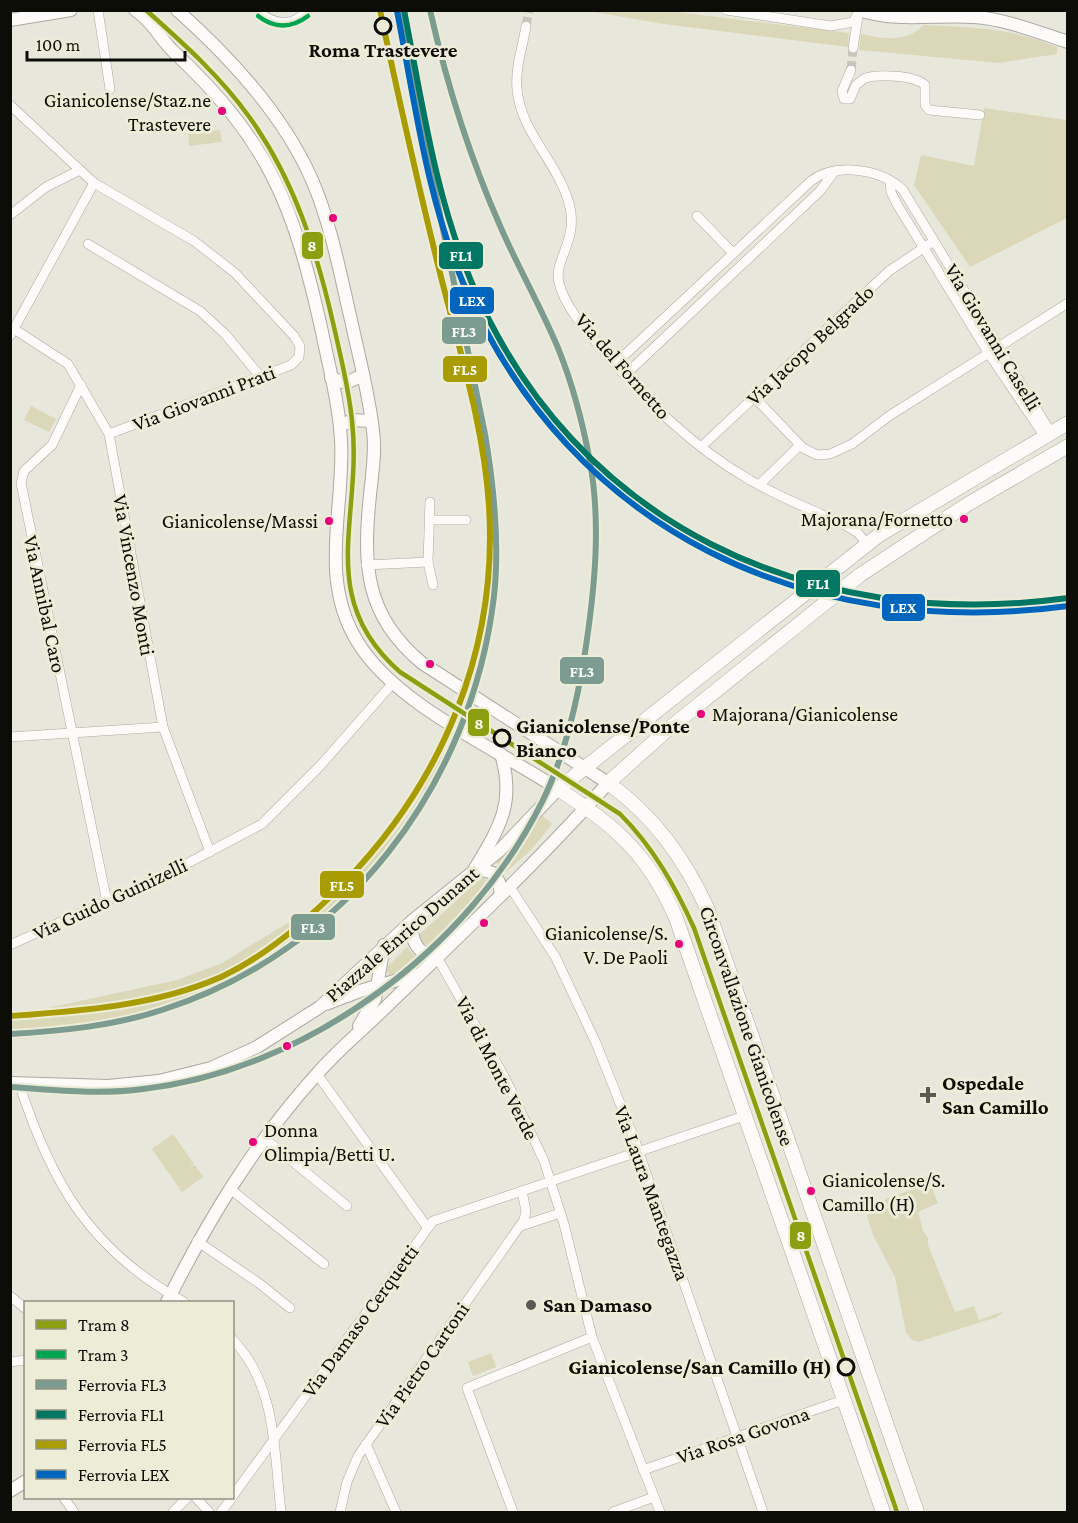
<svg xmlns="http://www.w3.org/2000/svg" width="1078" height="1523" viewBox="0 0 1078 1523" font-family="'Crimson Pro',serif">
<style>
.green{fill:#dad8b9}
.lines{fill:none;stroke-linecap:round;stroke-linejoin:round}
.street-tunnel{stroke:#c7c6bc;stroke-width:9;stroke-dasharray:9 4.5;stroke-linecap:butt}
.street-casing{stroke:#aaa9a1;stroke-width:10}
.secondary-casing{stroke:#aaa9a1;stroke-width:14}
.primary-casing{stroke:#aaa9a1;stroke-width:15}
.street{stroke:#fcfbfa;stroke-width:9}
.secondary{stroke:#fcfbfa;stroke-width:12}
.primary{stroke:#fcfbfa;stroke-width:14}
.rail-1-casing{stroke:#edecd7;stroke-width:10}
.rail-2-casing{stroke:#edecd7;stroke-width:10}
.rail-3-casing{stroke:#edecd7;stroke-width:10}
.rail-4-casing{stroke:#edecd7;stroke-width:10}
.rail-1{stroke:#7c9c91;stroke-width:6}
.rail-2{stroke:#007663;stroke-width:6}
.rail-3{stroke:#a89c02;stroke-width:6}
.rail-4{stroke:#0065bd;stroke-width:6}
.tram-1-casing{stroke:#edecd7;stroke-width:9}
.tram-2-casing{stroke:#edecd7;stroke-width:9}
.tram-1{stroke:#8aa010;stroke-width:4.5}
.tram-2{stroke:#00a651;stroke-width:4.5}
.stop-dot{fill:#edecd7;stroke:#0d0d07;stroke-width:3}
.bus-dot{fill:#e5007d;stroke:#edecd7;stroke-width:2}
.poi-dot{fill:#5a5952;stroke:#edecd7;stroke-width:2}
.labels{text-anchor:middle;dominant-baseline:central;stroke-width:6;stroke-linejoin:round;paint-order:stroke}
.bus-label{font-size:20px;fill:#0d0d07;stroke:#edecd7;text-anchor:end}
.stop-label{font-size:21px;font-weight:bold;fill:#0d0d07;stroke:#edecd7}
.street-label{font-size:21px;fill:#0d0d07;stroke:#edecd7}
.poi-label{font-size:21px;font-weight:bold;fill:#0d0d07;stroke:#edecd7;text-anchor:start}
.line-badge{stroke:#edecd7;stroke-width:2}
.badge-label{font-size:16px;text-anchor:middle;font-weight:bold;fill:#fff}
</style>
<rect width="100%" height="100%" fill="#e8e7dc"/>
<!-- green -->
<g class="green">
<path d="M588,11H668L849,33L848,47L664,24Z"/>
<path d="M924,25C976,28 1008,27 1057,47V54L999,63L859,50L861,34C885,39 905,43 924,25Z"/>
<path d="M984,108L1067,120V218L970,267L914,185L921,155L974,166Z"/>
<path d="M220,130L222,142L189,146L188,133Z"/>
<path d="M31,406L56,419L49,432L24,420Z"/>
<path d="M431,751L451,761C350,943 219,1030 11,1039V1012L43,1009L177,980L222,963L286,924L307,919L317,914C349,883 442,797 431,751Z"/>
<path d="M541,814L552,824L532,849L505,873L496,862Z"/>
<path d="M482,877L490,882L492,886L428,945L421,943L419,935Z"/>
<path d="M407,947L416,958L396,975H389L386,968Z"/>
<path d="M173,1134L194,1164L189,1169L195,1165L203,1177L182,1192L152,1149Z"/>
<path d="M946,1181L948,1185L933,1191L938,1203L918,1212L923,1231L928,1238V1245L955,1312L974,1306L979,1320L1004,1311L997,1317L918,1342L912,1340L906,1333L895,1277L873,1235L867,1216C875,1195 926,1187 946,1181Z"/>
<path d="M491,1353L496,1367L473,1376L468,1362Z"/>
</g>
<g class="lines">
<!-- street-tunnel -->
<g class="street-tunnel">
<path d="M526,26L529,10"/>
<path d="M851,70L853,48"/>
</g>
<!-- street casing -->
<g class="street-casing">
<g id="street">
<path d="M98,10L110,89"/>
<path d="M258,10C272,25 294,28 307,10"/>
<path d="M726,10L831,26L853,22L859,11"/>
<path d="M526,26C523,46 515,68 517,89C520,130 556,161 568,200C581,239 553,259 559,283C565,307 586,330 601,348C644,399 692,447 750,480C780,498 813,510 845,525L858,533L867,544"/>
<path d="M853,48L858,16"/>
<path d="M851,70L842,91L844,99H850L856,85L865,78C879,74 914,75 925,85V105L929,110L980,115"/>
<path d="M10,105L94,183L194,241L235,273L294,336L300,346L299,357L291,365L109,434"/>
<path d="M890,181L891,192L898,206L989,354L1045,437"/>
<path d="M10,215L46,187L80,170"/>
<path d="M697,216L733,253"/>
<path d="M88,244L200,311L225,334L260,376"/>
<path d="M14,329L68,364L109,434L163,727L210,852"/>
<path d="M10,336L94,183"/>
<path d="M615,364L811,181C836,162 881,169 903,190L1051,433"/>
<path d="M625,375L820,191L835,171"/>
<path d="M81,385L52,445L24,471L21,483L107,902"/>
<path d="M755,398L803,448L817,455L830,454L852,444L889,416L1068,303"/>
<path d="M701,447L889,271L934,241"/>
<path d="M759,485L800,445"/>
<path d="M430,502L428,562L433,585"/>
<path d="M430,520H466"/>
<path d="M366,565L428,562"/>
<path d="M10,737L163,727"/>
<path d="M510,887L556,958L596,1043L635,1141L763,1512"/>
<path d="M10,945L171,872L262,824L320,766L393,683"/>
<path d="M437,957L505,1078L544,1161L564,1224L592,1337L660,1512"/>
<path d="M317,1074L427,1227"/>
<path d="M19,1083C51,1183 90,1250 184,1302"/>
<path d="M264,1138L347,1206"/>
<path d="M229,1188L324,1264"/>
<path d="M521,1226L560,1213"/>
<path d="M197,1241L260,1284L290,1308"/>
<path d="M10,1296L26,1309"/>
<path d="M232,1339C277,1384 274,1453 281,1512"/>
<path d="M10,1362L26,1360"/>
<path d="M366,1444L396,1512"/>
<path d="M643,1470L843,1400"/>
<path d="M232,1497L433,1221L744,1116"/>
<path d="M64,1498L74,1512"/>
<path d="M196,1498L209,1512"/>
<path d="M173,1512L187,1498"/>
<path d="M221,1512L232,1498"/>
<path d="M340,1512L347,1482L358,1456L524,1220L526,1211L522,1191"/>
<path d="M513,1512L467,1388L592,1337"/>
<path d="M613,1512L654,1497"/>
</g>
</g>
<!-- secondary casing -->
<g class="secondary-casing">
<g id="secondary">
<path d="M859,10C900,23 933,14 974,17C1006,19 1037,32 1068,42"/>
<path d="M10,20L71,10"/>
<path d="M331,378L346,383L363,375"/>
<path d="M340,426L352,420L371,421"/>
<path d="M477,865C501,825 515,801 501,754"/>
<path d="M475,868L493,873L499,882L501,895"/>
<path d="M412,921C411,941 416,954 437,957"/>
<path d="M326,1004L363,990L415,975"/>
<path d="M359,1026L375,999L384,945"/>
<path d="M10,1083L108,1086L159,1081L211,1068L257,1047L320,1007L412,921L499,851L558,789C496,748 395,705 357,641C318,577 345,508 341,440C339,404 329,367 322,332C294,206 270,142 174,52C160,39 151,19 135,10"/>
<path d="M167,1302C208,1220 254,1144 316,1075C337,1051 361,1031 384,1009C460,935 538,862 608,783L422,663C364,615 363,564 370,495C372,474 376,452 373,431C369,394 359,357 351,320C340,273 331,224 312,180C283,114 230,57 177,10"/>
<path d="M10,1491L26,1481"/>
</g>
</g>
<!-- primary casing -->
<g class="primary-casing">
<g id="primary">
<path d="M883,1512L676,918C648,854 616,826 558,789L879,535L1068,423"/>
<path d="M917,1512L708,910C684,858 654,816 608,783L667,730L860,575L968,504L1068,446"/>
</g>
</g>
<!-- street -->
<use href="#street" class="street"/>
<!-- secondary -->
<use href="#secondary" class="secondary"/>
<!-- primary -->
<use href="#primary" class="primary"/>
<!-- rail-1 casing -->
<g class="rail-1-casing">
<g id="rail-1">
<path d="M10,1034C62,1031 113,1026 162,1010C345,952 472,785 494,596C500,542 494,487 485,434L398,10"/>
<path d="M10,1087C55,1090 99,1095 143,1089C308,1070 469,949 542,802C566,754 578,699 586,646C595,585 601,523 590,462C583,424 573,385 558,348C541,307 519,269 501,228C470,158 447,85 430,10"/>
</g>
</g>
<!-- rail-2 casing -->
<g class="rail-2-casing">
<path id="rail-2" d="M404,10C422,101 435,195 471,281C574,526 811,633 1068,598"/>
</g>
<!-- rail-3 casing -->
<g class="rail-3-casing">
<path id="rail-3" d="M10,1016C81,1011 155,1006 221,977C268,955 308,920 344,883C443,781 498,649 489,506C484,428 460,352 441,277C419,189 399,100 380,10"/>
</g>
<!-- rail-4 casing -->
<g class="rail-4-casing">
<path id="rail-4" d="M397,11C415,103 427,199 464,285C571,532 807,641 1068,606"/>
</g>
<!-- rail-1 -->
<use href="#rail-1" class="rail-1"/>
<!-- rail-2 -->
<use href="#rail-2" class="rail-2"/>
<!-- rail-3 -->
<use href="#rail-3" class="rail-3"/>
<!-- rail-4 -->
<use href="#rail-4" class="rail-4"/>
<!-- tram-1 casing -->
<g class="tram-1-casing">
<path id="tram-1" d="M146,10C183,43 221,77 250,118C295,181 317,252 334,327C341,358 349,389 352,421C363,517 314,597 400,672L620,814C653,847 675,886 694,928L897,1512"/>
</g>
<!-- tram-2 casing -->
<g class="tram-2-casing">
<path id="tram-2" d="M258,16C275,29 292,28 308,16"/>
</g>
<!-- tram-1 -->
<use href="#tram-1" class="tram-1"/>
<!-- tram-2 -->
<use href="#tram-2" class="tram-2"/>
</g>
<!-- markers -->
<g class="stop-dot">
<circle cx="383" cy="26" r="8"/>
<circle cx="502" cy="738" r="8"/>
<circle cx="846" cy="1367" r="8"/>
</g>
<g class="bus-dot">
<circle cx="222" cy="111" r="5"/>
<circle cx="333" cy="218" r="5"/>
<circle cx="964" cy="519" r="5"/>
<circle cx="329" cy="521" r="5"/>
<circle cx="430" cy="664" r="5"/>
<circle cx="701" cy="714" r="5"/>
<circle cx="484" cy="923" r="5"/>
<circle cx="679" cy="944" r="5"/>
<circle cx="287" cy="1046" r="5"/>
<circle cx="253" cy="1142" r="5"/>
<circle cx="811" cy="1191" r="5"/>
</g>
<g class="poi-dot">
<path d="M925 1086h6v6h6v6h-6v6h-6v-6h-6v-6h6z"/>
<circle cx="531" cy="1305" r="6"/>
</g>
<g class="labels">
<!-- bus labels -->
<g class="bus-label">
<text x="211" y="100">Gianicolense/Staz.ne<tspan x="211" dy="24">Trastevere</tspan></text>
<text x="953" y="519">Majorana/Fornetto</text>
<text x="318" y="521">Gianicolense/Massi</text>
<text x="712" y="714" text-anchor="start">Majorana/Gianicolense</text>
<text x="668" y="933">Gianicolense/S.<tspan x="668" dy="24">V. De Paoli</tspan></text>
<text x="264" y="1130" text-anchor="start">Donna<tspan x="264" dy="24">Olimpia/Betti U.</tspan></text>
<text x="822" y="1180" text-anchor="start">Gianicolense/S.<tspan x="822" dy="24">Camillo (H)</tspan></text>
</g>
<!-- stop labels -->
<g class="stop-label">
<text x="383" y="50">Roma Trastevere</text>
<text x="516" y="726" text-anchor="start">Gianicolense/Ponte<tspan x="516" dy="24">Bianco</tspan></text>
<text x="832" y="1367" text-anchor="end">Gianicolense/San Camillo (H)</text>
</g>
<!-- street labels -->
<g class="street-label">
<text transform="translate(993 337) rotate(59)">Via Giovanni Caselli</text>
<text transform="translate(810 345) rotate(-43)">Via Jacopo Belgrado</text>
<text transform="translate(623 366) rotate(49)">Via del Fornetto</text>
<text transform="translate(204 398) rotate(-21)">Via Giovanni Prati</text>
<text transform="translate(134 575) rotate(80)">Via Vincenzo Monti</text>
<text transform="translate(45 604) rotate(78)">Via Annibal Caro</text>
<text transform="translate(110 899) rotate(-25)">Via Guido Guinizelli</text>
<text transform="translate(402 934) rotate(-41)">Piazzale Enrico Dunant</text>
<text transform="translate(747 1026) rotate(71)">Circonvallazione Gianicolense</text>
<text transform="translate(497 1068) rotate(63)">Via di Monte Verde</text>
<text transform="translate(652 1193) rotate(70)">Via Laura Mantegazza</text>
<text transform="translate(360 1321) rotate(-54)">Via Damaso Cerquetti</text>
<text transform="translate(422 1365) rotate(-55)">Via Pietro Cartoni</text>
<text transform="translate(743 1435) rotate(-19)">Via Rosa Govona</text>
</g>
<!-- poi labels -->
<g class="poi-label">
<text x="942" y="1083">Ospedale<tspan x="942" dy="24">San Camillo</tspan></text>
<text x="543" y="1305">San Damaso</text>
</g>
</g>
<g class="line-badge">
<rect x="301" y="231" width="23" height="29" rx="6" fill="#8aa010"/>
<rect x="438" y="241" width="46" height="29" rx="6" fill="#007663"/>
<rect x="449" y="286" width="46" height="29" rx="6" fill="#0065bd"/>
<rect x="441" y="316" width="46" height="29" rx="6" fill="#7c9c91"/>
<rect x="442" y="355" width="46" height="28" rx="6" fill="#a89c02"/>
<rect x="795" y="569" width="46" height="29" rx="6" fill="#007663"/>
<rect x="881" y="593" width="45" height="29" rx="6" fill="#0065bd"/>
<rect x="559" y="656" width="46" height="29" rx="6" fill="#7c9c91"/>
<rect x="467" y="708" width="23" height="29" rx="6" fill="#8aa010"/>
<rect x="319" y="870" width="46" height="29" rx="6" fill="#a89c02"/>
<rect x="290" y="913" width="46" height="28" rx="6" fill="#7c9c91"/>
<rect x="789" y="1221" width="23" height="29" rx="6" fill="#8aa010"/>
</g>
<g class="badge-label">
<text x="312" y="251">8</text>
<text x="461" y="261">FL1</text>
<text x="472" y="306">LEX</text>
<text x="464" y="337">FL3</text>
<text x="465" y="375">FL5</text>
<text x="818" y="589">FL1</text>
<text x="903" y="613">LEX</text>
<text x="582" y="677">FL3</text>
<text x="479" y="729">8</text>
<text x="342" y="891">FL5</text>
<text x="313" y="933">FL3</text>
<text x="801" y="1241">8</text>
</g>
<!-- border -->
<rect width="1078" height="1523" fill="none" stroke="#0d0d07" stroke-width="24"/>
<!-- legend -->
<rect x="24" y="1301" width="210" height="198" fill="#edecd7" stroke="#939384" stroke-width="1.5"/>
<rect x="36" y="1320" width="30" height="9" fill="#8aa010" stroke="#939384" stroke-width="1.5"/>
<text x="78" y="1331" font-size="18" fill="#0d0d07">Tram 8</text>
<rect x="36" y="1350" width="30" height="9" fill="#00a651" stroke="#939384" stroke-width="1.5"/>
<text x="78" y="1361" font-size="18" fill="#0d0d07">Tram 3</text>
<rect x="36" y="1380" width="30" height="9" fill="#7c9c91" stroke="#939384" stroke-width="1.5"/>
<text x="78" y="1391" font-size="18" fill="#0d0d07">Ferrovia FL3</text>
<rect x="36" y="1410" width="30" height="9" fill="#007663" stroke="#939384" stroke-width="1.5"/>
<text x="78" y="1421" font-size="18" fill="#0d0d07">Ferrovia FL1</text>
<rect x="36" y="1440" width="30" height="9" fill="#a89c02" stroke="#939384" stroke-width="1.5"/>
<text x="78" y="1451" font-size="18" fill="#0d0d07">Ferrovia FL5</text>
<rect x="36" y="1470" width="30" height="9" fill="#0065bd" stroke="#939384" stroke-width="1.5"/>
<text x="78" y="1481" font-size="18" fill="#0d0d07">Ferrovia LEX</text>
<!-- scale -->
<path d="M27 51v9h158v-9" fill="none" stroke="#0d0d07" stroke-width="3"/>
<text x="36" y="51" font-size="18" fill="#0d0d07" stroke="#edecd7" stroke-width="4.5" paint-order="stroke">100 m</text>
</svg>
